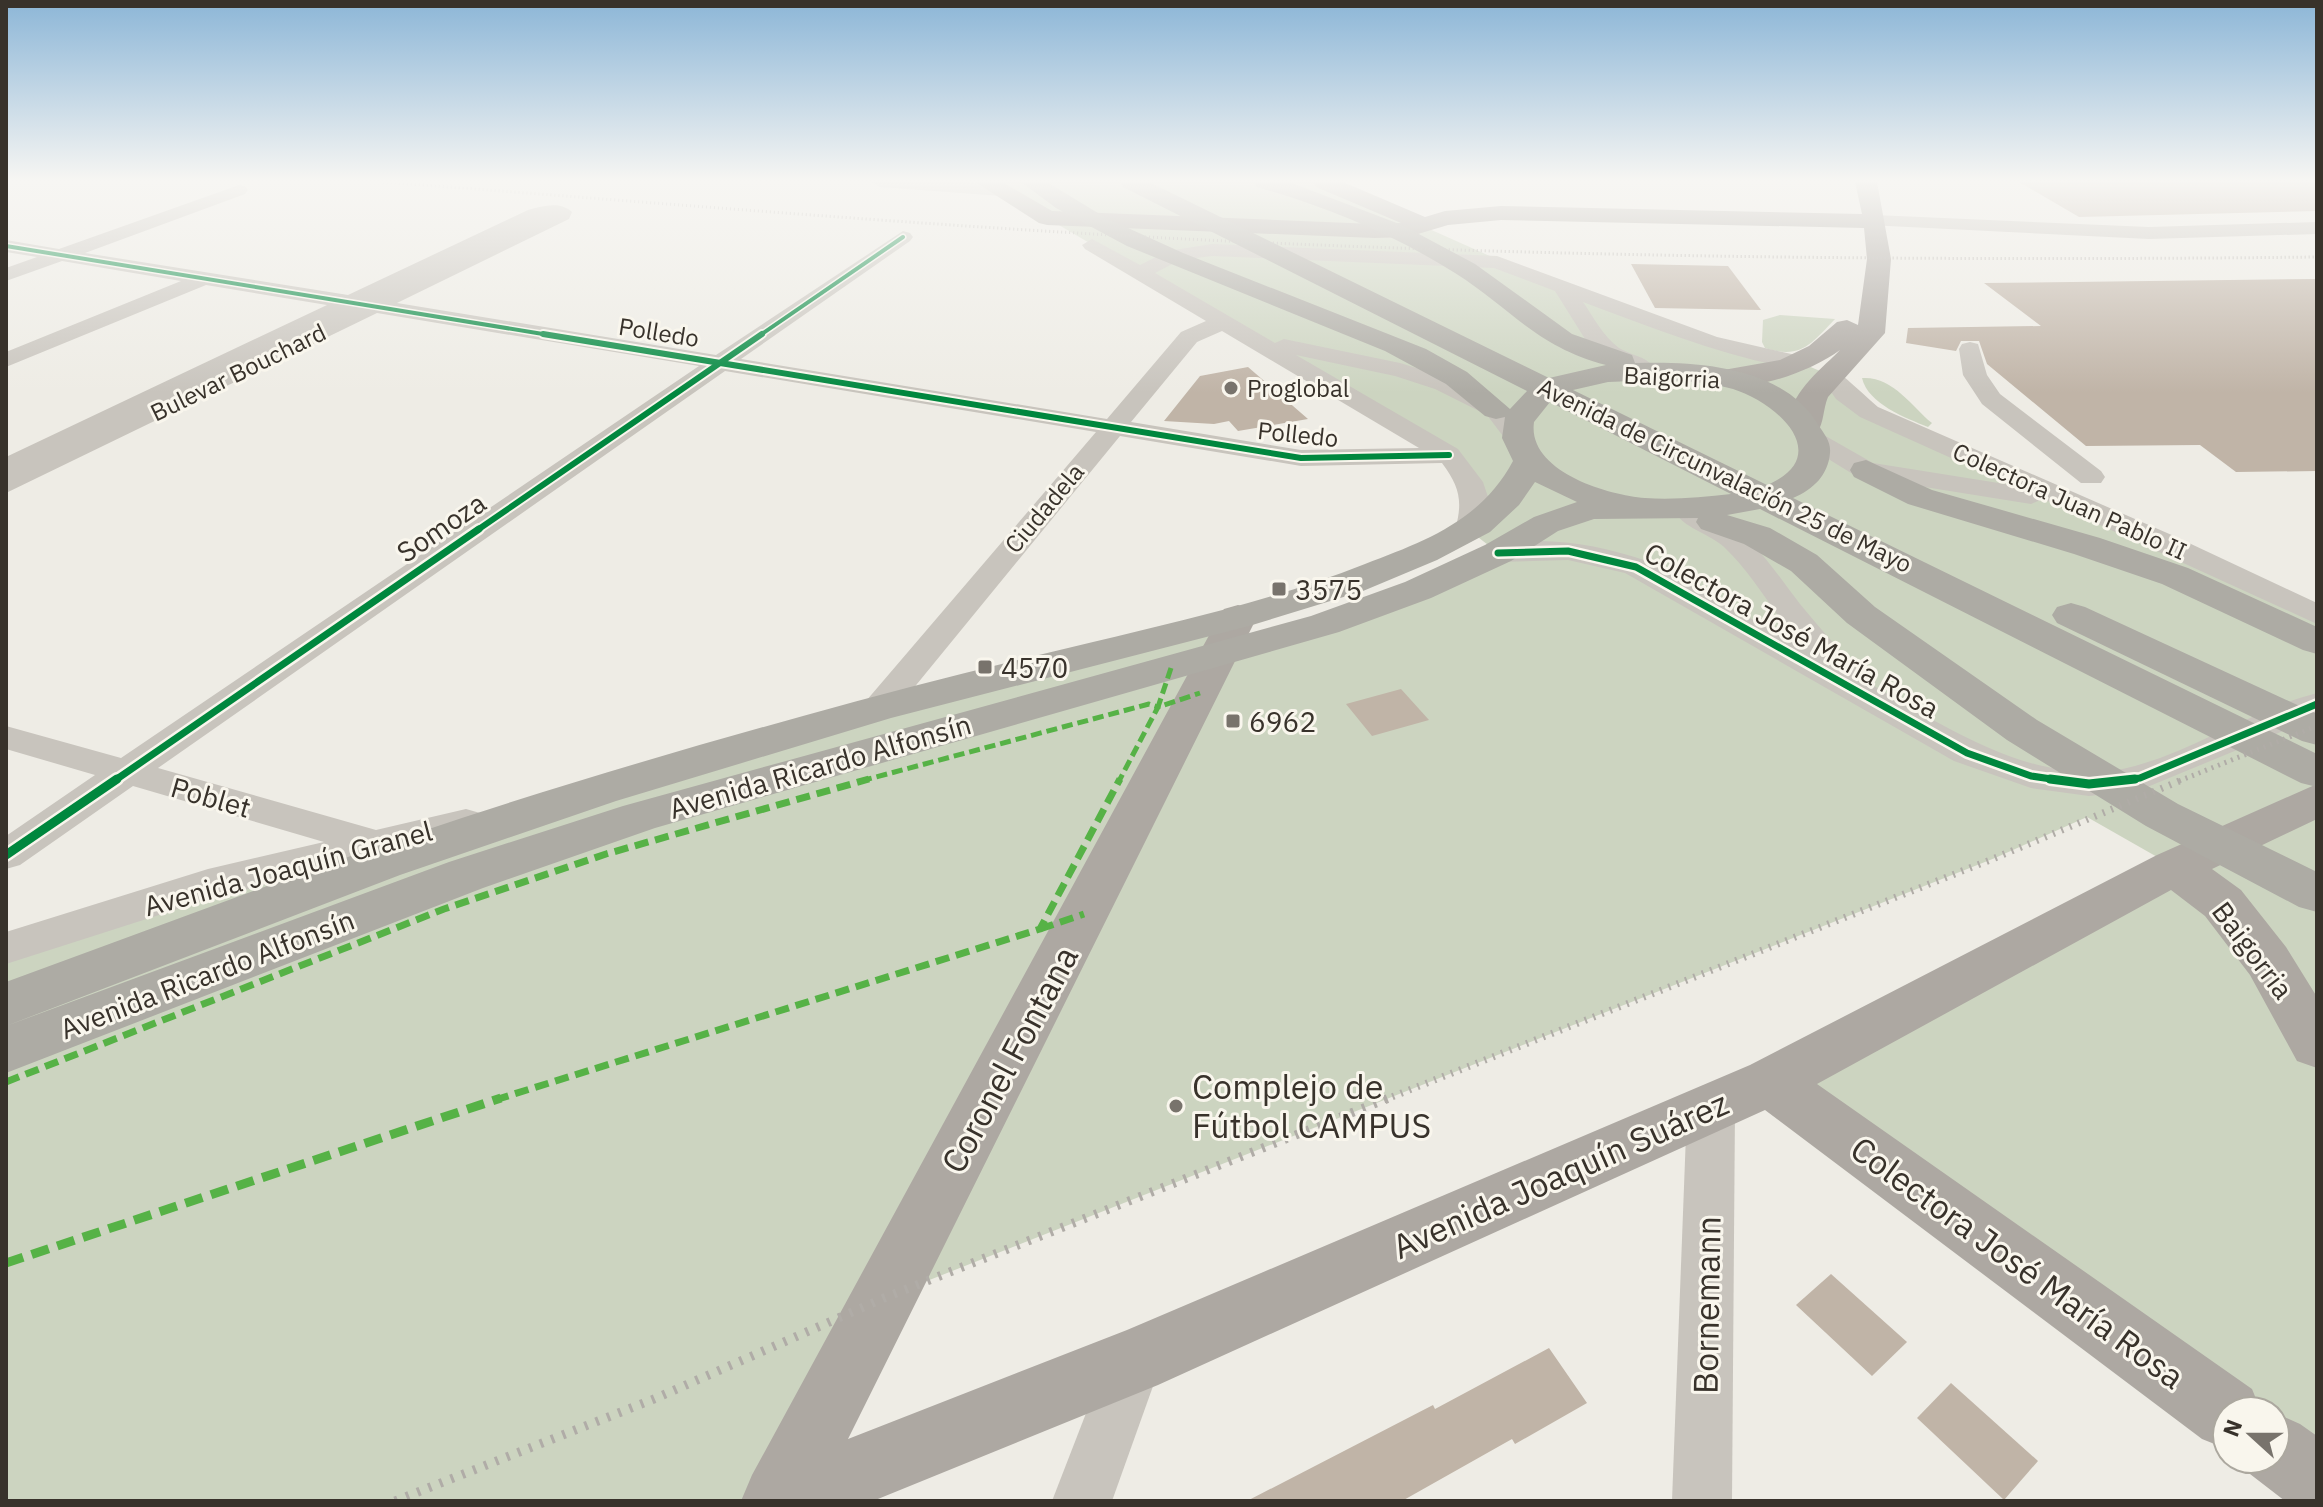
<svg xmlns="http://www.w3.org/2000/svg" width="2323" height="1507" viewBox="0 0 2323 1507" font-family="'IBM Plex Sans',sans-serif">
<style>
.green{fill:#ccd4c0}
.building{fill:#c0b4a7}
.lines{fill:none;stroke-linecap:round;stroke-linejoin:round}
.minor{fill:#c8c4bd;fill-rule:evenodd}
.major{fill:#ada8a2;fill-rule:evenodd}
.highway{fill:#adaba4;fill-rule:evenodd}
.rail-far3{stroke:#b0aca7;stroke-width:3;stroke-dasharray:1 3;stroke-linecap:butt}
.rail-far2{stroke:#b0aca7;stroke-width:5;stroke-dasharray:2 5;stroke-linecap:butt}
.rail-far1{stroke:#b0aca7;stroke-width:7;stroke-dasharray:2 7;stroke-linecap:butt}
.rail{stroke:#b0aca7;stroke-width:9;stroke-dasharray:3 9;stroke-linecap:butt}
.quiet-far2{stroke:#56b246;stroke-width:5;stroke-dasharray:11 5;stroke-linecap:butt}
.quiet-far1{stroke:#56b246;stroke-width:7;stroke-dasharray:14 7;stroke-linecap:butt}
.quiet{stroke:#56b246;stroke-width:9;stroke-dasharray:18 9;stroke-linecap:butt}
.cycleway-far3-casing{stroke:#f9f6ed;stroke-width:7}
.cycleway-far2-casing{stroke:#f9f6ed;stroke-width:10}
.cycleway-far1-casing{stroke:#f9f6ed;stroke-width:12}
.cycleway-casing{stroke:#f9f6ed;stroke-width:14}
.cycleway-far3{stroke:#00873e;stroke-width:4}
.cycleway-far2{stroke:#00873e;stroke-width:6}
.cycleway-far1{stroke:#00873e;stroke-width:7}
.cycleway{stroke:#00873e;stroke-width:9}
.poi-dot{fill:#78736c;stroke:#f9f6ed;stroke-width:3}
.labels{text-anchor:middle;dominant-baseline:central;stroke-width:6;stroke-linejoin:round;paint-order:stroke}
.far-street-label{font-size:24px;fill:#38322b;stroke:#f9f6ed}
.far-poi-label{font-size:24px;fill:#38322b;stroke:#f9f6ed;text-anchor:start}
.street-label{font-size:28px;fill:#38322b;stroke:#f9f6ed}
.poi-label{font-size:28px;fill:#38322b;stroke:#f9f6ed;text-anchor:start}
.near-street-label{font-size:34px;fill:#38322b;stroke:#f9f6ed}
.near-poi-label{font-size:34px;fill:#38322b;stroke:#f9f6ed;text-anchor:start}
</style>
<rect width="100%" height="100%" fill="#eeece5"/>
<!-- green -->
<g class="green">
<path d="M986,182H1324L1510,265L1672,329L1801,363L1832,376L1845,394L2317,615V1480L2275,1449V1411H2227L1770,1082L2173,866L2087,817L1995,858L884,1298L778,1501H6V948L1238,617L1219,653L1497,552L1469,530L1449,455Z"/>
<path d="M1780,315L1835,319C1812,343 1801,360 1765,348L1762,342L1763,320Z"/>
<path d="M1862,378C1893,376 1911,406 1932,423L1928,427C1906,418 1868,404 1862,378Z"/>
</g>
<!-- building -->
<g class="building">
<path d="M2019,182H2317V211L2079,217Z"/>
<path d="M1631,264L1728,266L1761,310L1655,308Z"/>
<path d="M2317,279V471L2236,472L2200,445L2086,446L1987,364L1979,341H1961L1956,351L1906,343L1908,328L2041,326L1984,283Z"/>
<path d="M1248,367L1308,419L1238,431L1229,421L1214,424L1164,421L1200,376Z"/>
<path d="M1401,689L1429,720L1372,736L1346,704Z"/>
<path d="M1831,1274L1907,1342L1872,1376L1796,1305Z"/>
<path d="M1549,1348L1587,1403L1515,1444L1512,1439L1402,1501H1247L1433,1405L1435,1409Z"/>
<path d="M1951,1383L2038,1461L2004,1500L1917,1418Z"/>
</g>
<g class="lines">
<!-- minor -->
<g class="minor">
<path d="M871,182C896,182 996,178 1010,191L1001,196L880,187Z"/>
<path d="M239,185L245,186L248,190L245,194L85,253L348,295L528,210C543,206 560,201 572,212L569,219L397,303L716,355L903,231L910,233L913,237L910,241L741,359L1107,419L1181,332L1206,321L1085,249L1082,245L1092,239L1140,265L1168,251L1212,244L1497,256L1717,337L1809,358L1813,363L1809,368L1801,370C1725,357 1655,329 1583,302C1594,318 1603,336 1619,348C1630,355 1645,356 1653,366L1649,371H1633L1604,359L1585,339L1555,291L1494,268L1212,256L1180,260L1155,273L1275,343L1284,339L1400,363L1453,379L1505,405L1531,439L1527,444H1509L1487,415L1435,389L1395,376L1296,355L1458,449L1483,482L1488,497L1487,517L1479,536L1469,539L1459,536L1455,530C1463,502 1460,487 1442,463L1301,466L1120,436L890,717L878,720L866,717L861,709L866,701L1096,432L725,371L158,768L376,830L466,809L480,813L485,822L480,831L212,898L6,964V932L208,869L324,842L133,786L20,865L6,869V836L95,775L6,749V726L121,758L699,366L377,313L6,493V457L327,305L206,285L6,367V352L181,281L62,261L6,281V268L37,257L6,252V240L59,249ZM1222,331L1419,448L1301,450L1131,422L1197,342Z"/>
<path d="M1875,215L2149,227L2317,222V234L2149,239L1868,225L1866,221L1868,217Z"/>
<path d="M1970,342L1978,344L1987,375L2000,394L2101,471L2105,477L2101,483H2081L1982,404L1963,375L1959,349L1962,344Z"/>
<path d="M1832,369C1840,371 1867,398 1878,407L2174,536L2317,603V624L2043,499L2031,504L1856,476L1804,444L1800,439L1804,434H1822L1873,463L2011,485L1860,417L1836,399L1820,376L1824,371Z"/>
<path d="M1692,507C1745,521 1769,564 1800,604C1817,625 1835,645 1854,665L1859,672L1856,676C1938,721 2036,793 2135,766C2196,749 2255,709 2317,693V717L2140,790L2089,796L2031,788L1954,761L1625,573L1568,560L1498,562L1488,559L1483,553L1488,547C1540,534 1596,544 1647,561L1801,646C1774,614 1754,575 1724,547C1711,535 1686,528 1678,516L1682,510Z"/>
<path d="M1711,1088L1728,1094L1735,1108L1732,1501H1672L1687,1108L1694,1094Z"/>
<path d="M1134,1333L1154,1341L1162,1361L1112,1501H1052L1114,1341Z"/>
</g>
<!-- major -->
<g class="major">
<path d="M975,182H1002L1052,211L1375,224L1401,223L1316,187L1313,182H1343L1425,217L1445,211L1501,206L1862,214L1855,182H1877L1891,259L1885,333L1828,397C1823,409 1824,423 1817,433L1806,435L1795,433C1775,404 1823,368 1840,350C1810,372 1749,394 1712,384L1707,378L1712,372L1780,360L1809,346L1837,322L1847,320L1858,325L1867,259L1864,228L1501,220L1448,225L1408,237L1375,238L1047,225L1039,223Z"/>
<path d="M1238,605L1252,609L1257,617L848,1439L1127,1330L1750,1065L2157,855L2317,784V819L2212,869L2241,890L2286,947L2317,997V1068L2297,1061L2250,975L2205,916L2171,890L1817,1084L2252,1389L2261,1411H2227V1449L2202,1439L1765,1110L1158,1385L873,1501H741L752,1475L1219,617L1224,609Z"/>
<path d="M2275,1413L2300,1424L2317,1436V1501H2285L2250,1474L2243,1459H2275Z"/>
</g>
<!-- highway -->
<g class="highway">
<path d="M1021,182H1047L1106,218L1183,253L1426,349L1467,372L1510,409L1527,391L1123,187L1120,182H1149L1549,378L1606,365C1535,346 1512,309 1455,273C1393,234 1327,207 1257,187L1254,182H1289L1402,225L1475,264L1572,334L1632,355L1635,363C1698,361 1784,366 1819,426C1825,435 1831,442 1830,453C1828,475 1814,489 1793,498L2317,754V787L2301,783L1760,509L1727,515L1770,528L1817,555L1875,607L2037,720L2178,804L2317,872V912L2299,907L2146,826L2007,740L1847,623L1791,571L1744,544L1701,529L1696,522L1698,518L1594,519L1558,531L1511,561L1431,598L1339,632L655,828L483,888L6,1073V1026L449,862L623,806L1311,616L1405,582L1485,545L1534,517L1577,502L1535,482L1519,505L1490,532L1437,560L1363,591L1249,626L891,718L616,801L400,875L6,1026V982C143,932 279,880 417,833C544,790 673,752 803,716C899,689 996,665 1093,642C1184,620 1277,599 1365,564C1425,541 1481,521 1513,461L1502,438L1505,417L1496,419L1485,416L1446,384L1385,351L1127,246L1056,208ZM1658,380C1683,381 1709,382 1733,389C1778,403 1835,456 1767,485L1573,390L1608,382ZM1550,402L1731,494C1703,497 1674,500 1645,498C1607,495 1527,471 1534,422Z"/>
<path d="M1866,460L1932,490L2100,538L2188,568L2317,627V654L2303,650L2162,584L2074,554L1908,504L1854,477L1850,470L1854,463Z"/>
<path d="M2071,603L2085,607L2317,714V745L2302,741L2057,623L2052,615L2057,607Z"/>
</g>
<!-- rail-far3 -->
<path class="rail-far3" d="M383,182C664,203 946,228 1227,241C1590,258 1954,261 2317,257"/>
<!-- rail-far2 -->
<path class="rail-far2" d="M2179,781L2317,726"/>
<!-- rail-far1 -->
<path class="rail-far1" d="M1384,1100L1995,858L2184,779"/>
<!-- rail -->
<path class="rail" d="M395,1501L654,1399L884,1298L1389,1098"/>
<!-- quiet-far2 -->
<g class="quiet-far2">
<path d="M1171,668L1158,707L1200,693"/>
<path d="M861,781L1149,704L1158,707L1119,781"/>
</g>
<!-- quiet-far1 -->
<g class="quiet-far1">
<path d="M1040,929L1084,914"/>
<path d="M6,1082L444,909L606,854L869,779"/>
<path d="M495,1100L1040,929L1120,779"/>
</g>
<!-- quiet -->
<path class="quiet" d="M6,1263L501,1098"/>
<!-- cycleway-far3 casing -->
<g class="cycleway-far3-casing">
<g id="cycleway-far3">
<path d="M6,246L555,336"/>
<path d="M759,336L903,237"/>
</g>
</g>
<!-- cycleway-far2 casing -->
<g class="cycleway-far2-casing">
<g id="cycleway-far2">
<path d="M543,334L1301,458L1449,455"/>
<path d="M476,531L762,334"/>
</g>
</g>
<!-- cycleway-far1 casing -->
<g class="cycleway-far1-casing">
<g id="cycleway-far1">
<path d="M1498,553L1568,551L1636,567L1967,753L2031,776L2065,781"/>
<path d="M114,781L479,529"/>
<path d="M2118,781L2140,778L2317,704"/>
</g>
</g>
<!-- cycleway casing -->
<g class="cycleway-casing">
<g id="cycleway">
<path d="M2050,779L2089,784L2135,779"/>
<path d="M6,855L117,779"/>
</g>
</g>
<!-- cycleway-far3 -->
<use href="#cycleway-far3" class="cycleway-far3"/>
<!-- cycleway-far2 -->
<use href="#cycleway-far2" class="cycleway-far2"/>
<!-- cycleway-far1 -->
<use href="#cycleway-far1" class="cycleway-far1"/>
<!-- cycleway -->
<use href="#cycleway" class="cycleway"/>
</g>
<!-- sky -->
<linearGradient id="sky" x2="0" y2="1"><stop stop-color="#8cb6d7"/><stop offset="0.46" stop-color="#f7f6f3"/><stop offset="1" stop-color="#f7f6f3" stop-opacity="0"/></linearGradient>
<rect width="2323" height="393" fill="url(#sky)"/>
<!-- markers -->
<g class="poi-dot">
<circle cx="1231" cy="388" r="8"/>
<rect x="1271" y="581" width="16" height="16" rx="4"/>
<rect x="977" y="659" width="16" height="16" rx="4"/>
<rect x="1225" y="713" width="16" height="16" rx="4"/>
<circle cx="1176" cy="1106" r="8"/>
</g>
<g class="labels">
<!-- far-street labels -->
<g class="far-street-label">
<text transform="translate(659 332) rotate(9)">Polledo</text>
<text transform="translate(238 372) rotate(-26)">Bulevar Bouchard</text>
<text transform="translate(1672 377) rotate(3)">Baigorria</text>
<text transform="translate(1298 434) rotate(6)">Polledo</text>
<text transform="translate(1725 475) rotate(26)">Avenida de Circunvalación 25 de Mayo</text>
<text transform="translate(2070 501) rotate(24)">Colectora Juan Pablo II</text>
<text transform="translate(1044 508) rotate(-50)">Ciudadela</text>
</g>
<!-- far-poi labels -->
<g class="far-poi-label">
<text x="1247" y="388">Proglobal</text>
</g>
<!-- street labels -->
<g class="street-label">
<text transform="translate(441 527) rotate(-34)">Somoza</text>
<text transform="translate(1792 630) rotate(29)">Colectora José María Rosa</text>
<text transform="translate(820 766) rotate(-16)">Avenida Ricardo Alfonsín</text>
<text transform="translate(211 797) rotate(16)">Poblet</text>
<text transform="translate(288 868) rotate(-15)">Avenida Joaquín Granel</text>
<text transform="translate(2253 950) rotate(53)">Baigorria</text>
<text transform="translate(207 974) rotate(-21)">Avenida Ricardo Alfonsín</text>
</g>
<!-- poi labels -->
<g class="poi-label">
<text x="1295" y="589">3575</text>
<text x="1001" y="667">4570</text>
<text x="1249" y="721">6962</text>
</g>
<!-- near-street labels -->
<g class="near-street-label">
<text transform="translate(1009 1059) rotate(-62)">Coronel Fontana</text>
<text transform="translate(1560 1174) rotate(-24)">Avenida Joaquín Suárez</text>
<text transform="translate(2018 1262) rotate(36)">Colectora José María Rosa</text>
<text transform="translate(1706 1305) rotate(-89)">Bornemann</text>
</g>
<!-- near-poi labels -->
<g class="near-poi-label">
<text x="1192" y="1086">Complejo de<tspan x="1192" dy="39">Fútbol CAMPUS</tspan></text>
</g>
</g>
<!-- border -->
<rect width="2323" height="1507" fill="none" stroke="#38322b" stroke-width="16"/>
<!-- north arrow -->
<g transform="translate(2251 1435) rotate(291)"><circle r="38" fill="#f9f6ed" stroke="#aca89f" stroke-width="2"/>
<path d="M0-6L14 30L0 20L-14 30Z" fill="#78736c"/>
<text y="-12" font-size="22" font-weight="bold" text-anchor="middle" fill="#38322b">N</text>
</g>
</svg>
